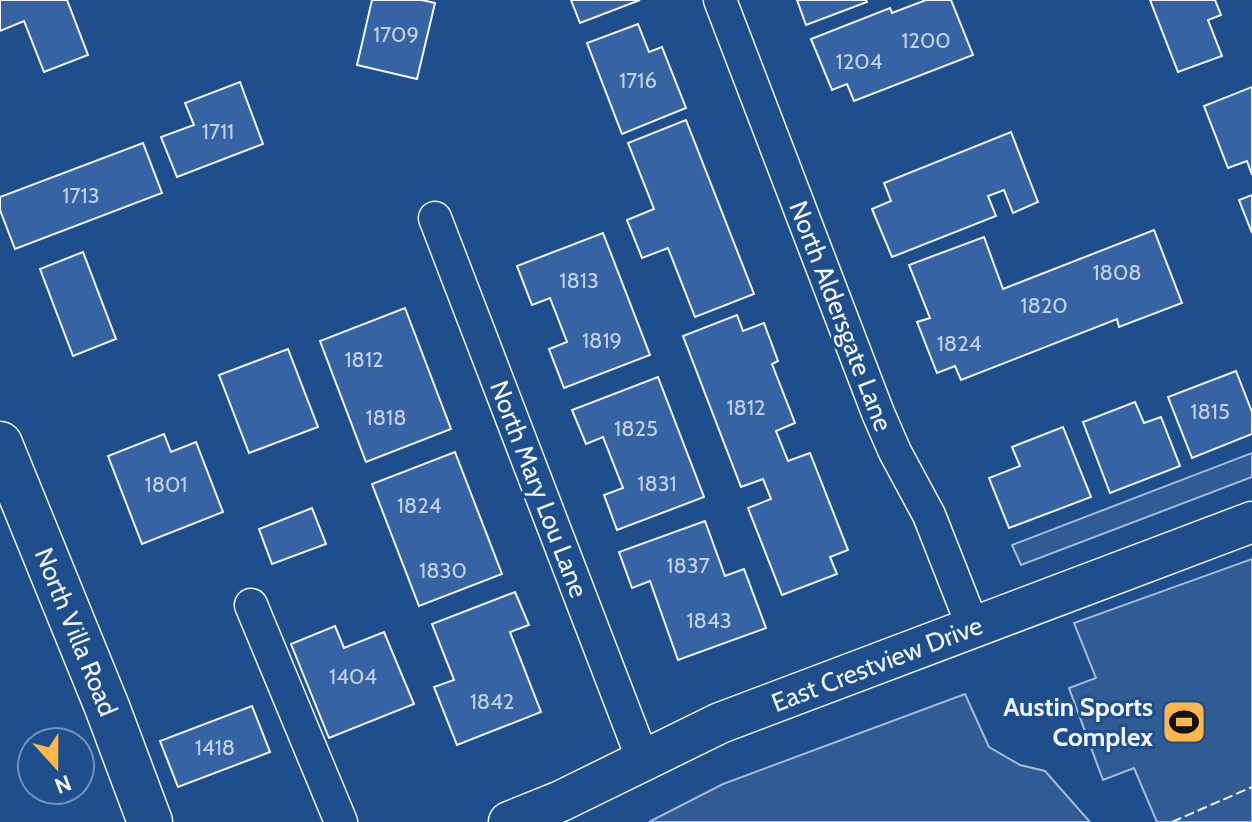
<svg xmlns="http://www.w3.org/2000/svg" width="1252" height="822" viewBox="0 0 1252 822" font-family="Cabin,sans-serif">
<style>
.built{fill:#305b95;stroke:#a8bbd7;stroke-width:2}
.building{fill:#3563a3;stroke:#f2f6ff;stroke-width:2}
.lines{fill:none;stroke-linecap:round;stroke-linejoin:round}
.minor-casing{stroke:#f2f6ff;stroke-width:35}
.tertiary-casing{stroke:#f2f6ff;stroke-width:43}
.secondary-casing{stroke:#f2f6ff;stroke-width:47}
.minor{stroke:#1f4e8c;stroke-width:32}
.tertiary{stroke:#1f4e8c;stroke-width:40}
.secondary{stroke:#1f4e8c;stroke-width:44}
.fence{stroke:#f2f6ff;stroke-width:2;stroke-dasharray:10 4;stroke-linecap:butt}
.labels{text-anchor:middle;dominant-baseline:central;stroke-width:6;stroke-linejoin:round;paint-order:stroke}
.number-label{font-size:22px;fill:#c3d1e8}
.street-label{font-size:26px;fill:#f2f6ff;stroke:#1f4e8c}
.poi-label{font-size:26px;font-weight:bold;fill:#f2f6ff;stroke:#1f4e8c;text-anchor:end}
</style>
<rect width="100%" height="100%" fill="#1f4e8c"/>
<!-- built -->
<g class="built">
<path d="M1252,453V477L1021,565L1012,545Z"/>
<path d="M1252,559V822H1157L1134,768L1103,780L1069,688L1096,678L1074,623Z"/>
<path d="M965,694L989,747L1020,765L1045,771L1090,822H649L723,784Z"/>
</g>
<!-- building -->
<g class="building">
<path d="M0,0H67L88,55L44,72L24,21L0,31Z"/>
<path d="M372,0H422L435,3L417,79L357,65Z"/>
<path d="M571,0H640L580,23Z"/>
<path d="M797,0H866L867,2L806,25Z"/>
<path d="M926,0H951L973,55L854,101L847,84L832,90L811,39L890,8L892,13Z"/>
<path d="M1150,0H1215L1221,15L1208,20L1222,56L1178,72Z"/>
<path d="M638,24L649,52L662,47L686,108L622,134L587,43Z"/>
<path d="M240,82L263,144L177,177L161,137L194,125L185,103Z"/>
<path d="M1252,87V175L1247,161L1228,168L1204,106Z"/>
<path d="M686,120L754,294L695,317L668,248L642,258L627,220L654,209L628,143Z"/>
<path d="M1011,132L1038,202L1013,213L1004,190L988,196L996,216L892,257L872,209L891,201L884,183Z"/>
<path d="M143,143L162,193L15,249L0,210V197Z"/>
<path d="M1252,195V233L1239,200Z"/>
<path d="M1154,230L1182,303L1119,327L1117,319L961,380L955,366L937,373L917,322L930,318L909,265L984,237L1003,289Z"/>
<path d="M603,233L650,355L564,388L549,349L567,342L550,298L532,305L517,266Z"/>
<path d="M83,252L116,339L73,356L40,269Z"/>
<path d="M405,308L451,429L366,462L320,341Z"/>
<path d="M737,315L743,331L764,323L778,361L772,364L795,423L776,431L788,461L810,453L848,550L830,557L837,574L782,595L748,508L771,499L763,479L741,487L683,336Z"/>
<path d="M288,349L318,427L249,453L219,375Z"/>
<path d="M1236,371L1252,412V434L1192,458L1168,397Z"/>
<path d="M658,377L704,497L617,530L604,495L623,488L603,437L586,444L572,410Z"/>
<path d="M1135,402L1144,423L1161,417L1180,466L1110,493L1083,422Z"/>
<path d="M1063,427L1091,497L1009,528L989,478L1020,466L1012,447Z"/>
<path d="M164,434L171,452L196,442L223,512L142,544L108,456Z"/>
<path d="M455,452L502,574L419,606L372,484Z"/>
<path d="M312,508L326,544L272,564L259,529Z"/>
<path d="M705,521L725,576L744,569L766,628L678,660L650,581L632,588L619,552Z"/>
<path d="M515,592L529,625L510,632L541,712L457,745L434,687L454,680L432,624Z"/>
<path d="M335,626L344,648L384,632L414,704L329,738L291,644Z"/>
<path d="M252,706L270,752L178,787L160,741Z"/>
</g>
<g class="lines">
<!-- minor casing -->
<g class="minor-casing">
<g id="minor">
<path d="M720,0L878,413L895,452L929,515L973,627"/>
<path d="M435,218L643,760"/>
<path d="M251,605L341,822"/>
</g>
</g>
<!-- tertiary casing -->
<g class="tertiary-casing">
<path id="tertiary" d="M509,822L561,801L720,723L1252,522"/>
</g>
<!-- secondary casing -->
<g class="secondary-casing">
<path id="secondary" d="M0,444L107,707L150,822"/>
</g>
<!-- minor -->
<use href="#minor" class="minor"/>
<!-- tertiary -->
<use href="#tertiary" class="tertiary"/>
<!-- secondary -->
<use href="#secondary" class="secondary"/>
<!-- fence -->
<path class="fence" d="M1172,822L1252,787"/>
</g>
<!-- icons -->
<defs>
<g id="stadium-square" transform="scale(2.3)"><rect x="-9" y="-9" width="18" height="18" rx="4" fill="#ffb74d" stroke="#1f4e8c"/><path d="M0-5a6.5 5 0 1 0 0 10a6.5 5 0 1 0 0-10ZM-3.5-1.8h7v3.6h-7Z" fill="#111"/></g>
</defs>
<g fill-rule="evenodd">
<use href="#stadium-square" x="1184" y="722"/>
</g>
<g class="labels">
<!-- number labels -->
<g class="number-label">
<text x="396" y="34">1709</text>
<text x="926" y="40">1200</text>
<text x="859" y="61">1204</text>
<text x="638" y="80">1716</text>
<text x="218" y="131">1711</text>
<text x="81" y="195">1713</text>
<text x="1117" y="272">1808</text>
<text x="579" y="280">1813</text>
<text x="1044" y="305">1820</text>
<text x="602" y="340">1819</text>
<text x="959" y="343">1824</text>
<text x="364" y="359">1812</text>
<text x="746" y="407">1812</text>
<text x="1210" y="411">1815</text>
<text x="386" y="417">1818</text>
<text x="636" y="428">1825</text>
<text x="657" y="483">1831</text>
<text x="166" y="484">1801</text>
<text x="419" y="505">1824</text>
<text x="688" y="565">1837</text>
<text x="443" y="570">1830</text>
<text x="709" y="620">1843</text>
<text x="353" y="676">1404</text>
<text x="492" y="701">1842</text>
<text x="215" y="747">1418</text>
</g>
<!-- street labels -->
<g class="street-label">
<text transform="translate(841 316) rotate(69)">North Aldersgate Lane</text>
<text transform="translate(539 489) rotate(69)">North Mary Lou Lane</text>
<text transform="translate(76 632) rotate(68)">North Villa Road</text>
<text transform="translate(877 664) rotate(-21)">East Crestview Drive</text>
</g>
<!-- poi labels -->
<g class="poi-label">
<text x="1153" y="707">Austin Sports<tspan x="1153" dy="30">Complex</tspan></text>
</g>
</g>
<!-- north arrow -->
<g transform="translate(56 766) rotate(159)"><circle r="38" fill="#1f4e8c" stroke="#7391ba" stroke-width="2"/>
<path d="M0-6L14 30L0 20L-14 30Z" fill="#ffb74d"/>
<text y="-12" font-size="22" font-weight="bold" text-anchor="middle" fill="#f2f6ff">N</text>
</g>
</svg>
